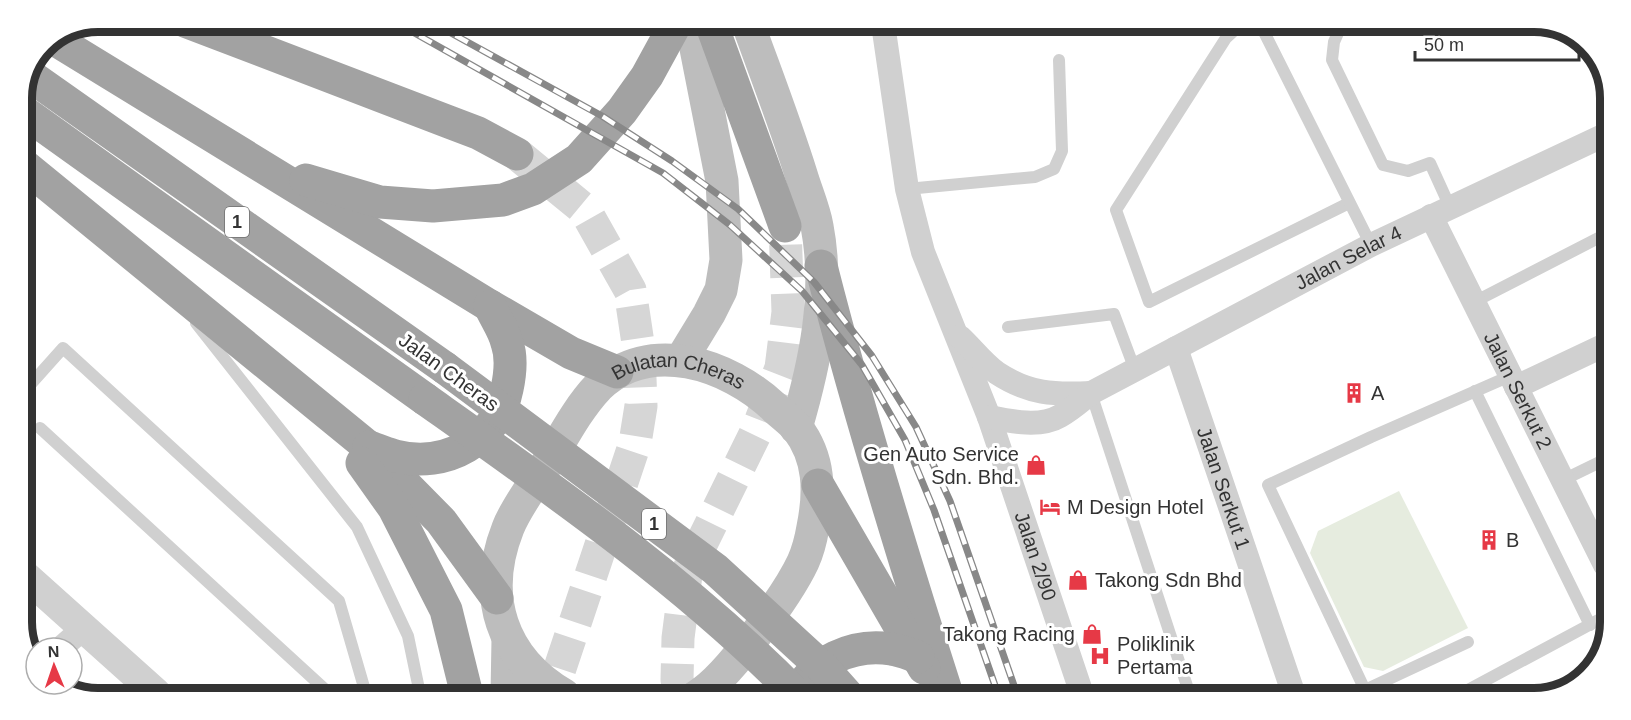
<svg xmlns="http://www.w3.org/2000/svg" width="1631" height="720" viewBox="0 0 1631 720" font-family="Helvetica,sans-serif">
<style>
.green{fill:#e6ecdf}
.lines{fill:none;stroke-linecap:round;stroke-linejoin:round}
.trunk-tunnel{stroke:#d6d6d6;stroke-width:33;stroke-dasharray:33 16;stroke-linecap:butt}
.service{stroke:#d0d0d0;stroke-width:12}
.minor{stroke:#d0d0d0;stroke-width:24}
.tertiary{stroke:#d0d0d0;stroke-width:30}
.secondary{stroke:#bdbdbd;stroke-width:33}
.trunk{stroke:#a2a2a2;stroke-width:33}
.rail-casing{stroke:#888;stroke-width:7}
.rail{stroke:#fff;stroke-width:4.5;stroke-dasharray:14;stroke-linecap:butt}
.trunk-bridge{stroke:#a2a2a2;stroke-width:33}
.labels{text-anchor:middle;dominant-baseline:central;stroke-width:6;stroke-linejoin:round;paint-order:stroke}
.shield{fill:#fff;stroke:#707070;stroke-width:1.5}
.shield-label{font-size:18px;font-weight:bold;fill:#333}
.street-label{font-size:20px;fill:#333;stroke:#fff}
.poi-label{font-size:20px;fill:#333;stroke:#fff;text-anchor:start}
.rim{fill:none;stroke:#333;stroke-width:8}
</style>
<rect width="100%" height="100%" fill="#fff"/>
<!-- green -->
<path class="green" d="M1399,491L1468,628L1383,671L1364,667L1310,553L1318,531Z"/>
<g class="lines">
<!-- trunk-tunnel -->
<g class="trunk-tunnel">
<path d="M517,154L585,210L630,290L639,350L641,406L635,443L551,695"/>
<path d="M682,696L677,680L678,638L686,575L758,428L781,368L788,312L785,226"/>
</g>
<!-- service -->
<g class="service">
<path d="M1239,26L1226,38L1116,210L1149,302L1349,203"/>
<path d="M1261,26L1371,245"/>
<path d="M1341,26L1334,42L1332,60L1383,165L1408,171L1430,163L1450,207"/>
<path d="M907,189L1035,177L1054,169L1062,151L1059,60"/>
<path d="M1474,302L1608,233"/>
<path d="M196,323L357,527L408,636L420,694"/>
<path d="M1008,327L1114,314L1135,370"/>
<path d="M1475,391L1590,625"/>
<path d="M1091,393L1191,698"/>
<path d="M21,395L63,348L339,601L366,694"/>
<path d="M40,428L330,694"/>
<path d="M1563,480L1606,459"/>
<path d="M1348,698L1468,642"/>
<path d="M1365,698V690L1268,485L1371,437L1510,376"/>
<path d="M1451,699L1604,617"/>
</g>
<!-- minor -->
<g class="minor">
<path id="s1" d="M883,24L907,189L923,252L989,417L1083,697"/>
<path id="s2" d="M1431,216L1605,565"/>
<path d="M960,337C972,348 983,363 997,373C1029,394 1054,395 1091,393"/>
<path id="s3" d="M1176,348L1295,698"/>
<path d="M1516,387L1607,344"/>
<path id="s4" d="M989,417C1009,421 1040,428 1060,416C1071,410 1081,401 1091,393L1371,245L1609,133"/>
<path d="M61,648L84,628"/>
</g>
<!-- tertiary -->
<path class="tertiary" d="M21,572L156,693"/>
<!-- secondary -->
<g class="secondary">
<path d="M748,24C766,74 785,123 801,174C806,191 814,209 817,226C830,294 815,363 796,428"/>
<path d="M681,360L709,314L721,290L726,260L722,181L691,23"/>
<path d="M507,695L508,639"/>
<path id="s5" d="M564,695C501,658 481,596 508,528C516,507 536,481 548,462C563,437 578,408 598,387C649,337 728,364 774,407C781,414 790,420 797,428C820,458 820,492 813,527C811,539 808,551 803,562C788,594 727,679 697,696"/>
</g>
<!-- trunk -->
<g class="trunk">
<path d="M185,21L449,122L478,133L517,154"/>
<path d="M711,23L785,226"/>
<path d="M54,39L490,306L571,353L617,372"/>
<path d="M29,75L445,368"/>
<path d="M21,110L425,399"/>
<path d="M21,163L366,445L441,521L497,598"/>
<path d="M306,180L380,202L433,206L503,200L533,189L579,159L622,111L647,76L676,23"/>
<path d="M821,266C858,411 902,554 948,697"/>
<path d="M369,447C378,450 386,453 395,456C446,469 497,440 507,389C510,375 512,357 507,343C504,330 495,318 490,306"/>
<path d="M362,463L394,508L446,610L467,695"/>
<path d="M818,485L924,668"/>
<path d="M796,696C813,661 853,643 891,649C900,650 909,654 918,657"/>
</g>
<!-- rail casing -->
<g class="rail-casing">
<g id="rail">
<path d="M395,22L663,173L730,225L802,291L862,365L905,440L934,510L999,697"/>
<path d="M431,22L602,116L672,161L738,209L814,282L872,356L916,427L950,501L1018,697"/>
</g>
</g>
<!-- rail -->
<use href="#rail" class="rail"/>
<!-- trunk-bridge -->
<g class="trunk-bridge">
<path d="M445,368L715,569L824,669L848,696"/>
<path d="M425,399C555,491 686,582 798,696"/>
</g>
</g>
<!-- icons -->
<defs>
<g id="building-bare" transform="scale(1.62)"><path d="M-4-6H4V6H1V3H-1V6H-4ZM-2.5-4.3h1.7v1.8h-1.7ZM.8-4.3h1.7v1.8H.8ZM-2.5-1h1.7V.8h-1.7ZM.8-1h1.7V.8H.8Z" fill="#e63946" stroke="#fff" stroke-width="2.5" paint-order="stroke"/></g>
<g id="shop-bare" transform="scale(1.62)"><path d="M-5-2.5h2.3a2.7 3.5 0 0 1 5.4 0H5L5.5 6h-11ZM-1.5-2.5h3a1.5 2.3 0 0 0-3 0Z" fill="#e63946" stroke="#fff" stroke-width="2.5" paint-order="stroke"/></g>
<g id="hotel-bare" transform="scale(1.62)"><path d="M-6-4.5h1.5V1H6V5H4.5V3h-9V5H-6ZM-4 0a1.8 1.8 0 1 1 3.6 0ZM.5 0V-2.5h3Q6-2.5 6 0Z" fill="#e63946" stroke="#fff" stroke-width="2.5" paint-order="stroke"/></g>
<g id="hospital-bare" transform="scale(1.62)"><path d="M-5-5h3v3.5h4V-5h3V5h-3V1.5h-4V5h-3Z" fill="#e63946" stroke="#fff" stroke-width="2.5" paint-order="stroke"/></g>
</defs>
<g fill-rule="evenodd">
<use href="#building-bare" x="1354" y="393"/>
<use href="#shop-bare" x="1036" y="465"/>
<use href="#hotel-bare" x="1050" y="507"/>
<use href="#building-bare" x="1489" y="540"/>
<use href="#shop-bare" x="1078" y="580"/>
<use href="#shop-bare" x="1092" y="634"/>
<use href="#hospital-bare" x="1100" y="656"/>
</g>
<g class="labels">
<!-- shield labels -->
<g class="shield">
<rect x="225" y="207" width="24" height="30" rx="4.5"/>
<rect x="642" y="509" width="24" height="30" rx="4.5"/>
</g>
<g class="shield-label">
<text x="237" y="222">1</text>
<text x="654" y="524">1</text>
</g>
<!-- street labels -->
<g class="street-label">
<text stroke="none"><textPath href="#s4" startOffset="402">Jalan Selar 4</textPath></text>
<text transform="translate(449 372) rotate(36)">Jalan Cheras</text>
<text stroke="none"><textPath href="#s5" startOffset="450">Bulatan Cheras</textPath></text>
<text stroke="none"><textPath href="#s2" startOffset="195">Jalan Serkut 2</textPath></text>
<text stroke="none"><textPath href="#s3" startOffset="148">Jalan Serkut 1</textPath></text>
<text stroke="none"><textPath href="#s1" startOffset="556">Jalan 2/90</textPath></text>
</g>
<!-- poi labels -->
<g class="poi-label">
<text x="1371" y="393">A</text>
<text x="1019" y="454" text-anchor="end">Gen Auto Service<tspan x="1019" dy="23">Sdn. Bhd.</tspan></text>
<text x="1067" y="507">M Design Hotel</text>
<text x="1506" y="540">B</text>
<text x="1095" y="580">Takong Sdn Bhd</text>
<text x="1075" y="634" text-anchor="end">Takong Racing</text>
<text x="1117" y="644">Poliklinik<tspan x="1117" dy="23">Pertama</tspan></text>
</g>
</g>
<!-- crop -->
<path d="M0 0H1631V720H0ZM98 32H1534A66 66 0 0 1 1600 98V622A66 66 0 0 1 1534 688H98A66 66 0 0 1 32 622V98A66 66 0 0 1 98 32Z" fill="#fff" fill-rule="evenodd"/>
<path class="rim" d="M98 32H1534A66 66 0 0 1 1600 98V622A66 66 0 0 1 1534 688H98A66 66 0 0 1 32 622V98A66 66 0 0 1 98 32Z"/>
<!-- north arrow -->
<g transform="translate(54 666) rotate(358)"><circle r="28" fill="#ffffff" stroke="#adadad" stroke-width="1.5"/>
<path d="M0-4.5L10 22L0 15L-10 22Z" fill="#e63946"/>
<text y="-9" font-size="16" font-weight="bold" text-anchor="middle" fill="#333333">N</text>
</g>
<!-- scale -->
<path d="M1415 51v9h164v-9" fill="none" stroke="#333333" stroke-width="3"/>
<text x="1424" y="51" font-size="18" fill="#333333" stroke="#ffffff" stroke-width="4.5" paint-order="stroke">50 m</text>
</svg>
